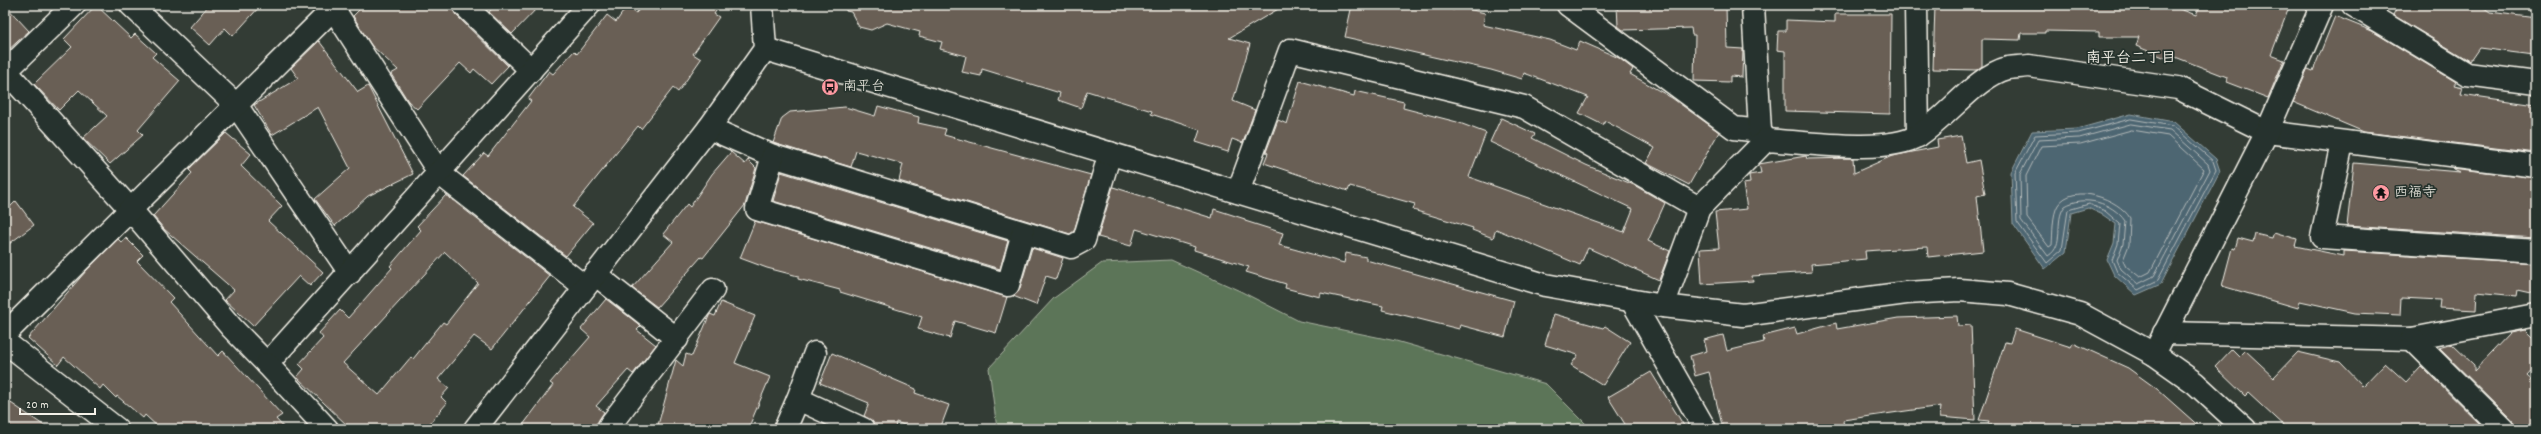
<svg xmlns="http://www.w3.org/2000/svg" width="2541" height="434" viewBox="0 0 2541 434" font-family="Dekko,'Klee One',sans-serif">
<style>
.green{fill:#5c7459;stroke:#a8b2a0}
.water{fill:#4e6672;stroke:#909ea1}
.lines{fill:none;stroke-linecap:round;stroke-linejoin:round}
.shore{stroke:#b2b9b9;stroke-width:1}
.building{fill:#695e55;stroke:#f4f1e8;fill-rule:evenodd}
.minor-casing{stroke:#f4f1e8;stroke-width:25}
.tertiary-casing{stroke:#f4f1e8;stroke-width:25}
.secondary-casing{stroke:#f4f1e8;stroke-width:25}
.minor{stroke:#26332d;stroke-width:22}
.tertiary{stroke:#26332d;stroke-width:22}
.secondary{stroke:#26332d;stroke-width:22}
.labels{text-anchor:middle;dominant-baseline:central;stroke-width:3.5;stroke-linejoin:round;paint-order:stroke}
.poi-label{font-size:14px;fill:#f4f1e8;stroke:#26332d;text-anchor:start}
.neighbourhood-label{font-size:15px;font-weight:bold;fill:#f4f1e8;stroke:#26332d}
</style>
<rect width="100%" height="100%" fill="#333c35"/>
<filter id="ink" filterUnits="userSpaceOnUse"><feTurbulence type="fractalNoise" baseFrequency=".025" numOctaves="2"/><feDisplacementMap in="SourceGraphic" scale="8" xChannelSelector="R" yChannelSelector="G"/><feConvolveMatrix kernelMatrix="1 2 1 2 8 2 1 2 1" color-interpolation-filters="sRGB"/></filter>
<g filter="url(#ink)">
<!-- green -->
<path class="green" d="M1171,260L1240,291L1299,321L1396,341L1546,384L1591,429H997L989,368L1054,298L1102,263Z"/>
<!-- water -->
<path class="water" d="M2131,114L2174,122L2216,159L2220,171L2161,284L2136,295L2114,275L2107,260L2114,243L2116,224L2103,215L2088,208L2071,213L2066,252L2045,269L2013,224L2011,172L2032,131L2077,129Z"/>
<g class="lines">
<!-- shore -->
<g class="shore">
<path d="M2131,119L2173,126L2213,161L2216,170L2158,280L2138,290L2117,272L2112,260L2118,244L2120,224L2105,211L2089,204L2068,210L2062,250L2047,263L2017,222L2015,173L2035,135L2078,133Z"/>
<path d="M2131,124L2170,130L2208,164L2210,170L2154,276L2138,284L2121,269L2117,260L2123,244L2125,221C2112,202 2084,195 2065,206C2053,221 2066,245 2048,256L2021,220L2020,174L2038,140L2079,138Z"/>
<path d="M2132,130L2168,136L2204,169L2150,272L2140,277L2126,266L2123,260L2129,245L2130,218C2119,199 2073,182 2058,205C2052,215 2053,233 2052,245L2049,247L2027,218L2026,176L2041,146L2080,144Z"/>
</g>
</g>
<!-- building -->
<g class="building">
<path d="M5,5L29,31L5,53Z"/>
<path d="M96,5L131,38L135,34L156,53L152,57L180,81L138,130L143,135L110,164L83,138L107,116L79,90L59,110L34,84L72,47L64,39Z"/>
<path d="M209,5H261L233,36L225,28L210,45L190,27Z"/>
<path d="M364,5H452L455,14L508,66L491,84L474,69L471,73L460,63L417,109L408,101L391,74L398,70L371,45L353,16Z"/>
<path d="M495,5H540L512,34L489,12Z"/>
<path d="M643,5H720L714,14L719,17L693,54L701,59L678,92L673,88L641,129L638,126L573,207L593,223L566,256L463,176L484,153L488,156L531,101L528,99L549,71L553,74L574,51L577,54L607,15L616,22L627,6L636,13Z"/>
<path d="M846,5H1285L1229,38L1250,44L1233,101L1255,110L1243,143L1232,139L1228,152L1196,142L1200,130L1151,114L1152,111L1087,91L1081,108L1058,100L1060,93L982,69L981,76L962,72L966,56L940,49L942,42L919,36L920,32L887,23L871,30L859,27L851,12L846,11Z"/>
<path d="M1352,5H1427L1454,10L1455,6L1485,13L1483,25L1550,40L1576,50L1580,41L1619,58L1633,69L1630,74L1672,98L1719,132L1689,185L1646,163L1655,148L1605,121L1603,125L1579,113L1588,97L1567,89L1524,73L1522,79L1491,70L1345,37Z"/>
<path d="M1617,5L1726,6L1727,48L1743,49L1742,77L1730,76V82L1694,81L1695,35H1692L1691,28L1623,30L1618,26Z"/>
<path d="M1935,5H2169L2196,15L2200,5H2290L2271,55L2284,60L2268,98L2226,82L2227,77L2170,55L2168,59L2136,46L2139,37H2099V32L2045,31V33H2021L2020,40L1982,39V66L1977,70L1933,69Z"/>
<path d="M2398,5H2480L2490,12L2536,18L2534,55L2479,48L2470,61L2393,15Z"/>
<path d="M1835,14H1891L1890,114L1785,111V51L1777,50L1778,31H1786V20L1835,22Z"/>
<path d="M2335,16L2372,31L2456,82L2454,85L2463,87L2461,94L2536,105V153L2364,132L2293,102L2308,69L2313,71Z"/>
<path d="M319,41L358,92L368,86L413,174L368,196L335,226L315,199L350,168L318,107L272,135L254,105L298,78L291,68Z"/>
<path d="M1300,81L1354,96L1355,91L1404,102L1403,108L1457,122L1486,133L1469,177L1624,232L1633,209L1490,142L1501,118L1535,134L1532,138L1586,165L1634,185L1665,203L1648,241L1670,251L1659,280L1588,248L1580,265L1496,229L1493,238L1472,230L1473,228L1413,210L1415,204L1350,186L1348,191L1264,163L1268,153L1266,152L1278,120L1287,124Z"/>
<path d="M878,106L919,117L918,123L946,129L944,135L1091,175L1074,231L1070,234L899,181L903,164L856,151L851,167L773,143L782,118L790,112L845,107L875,116Z"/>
<path d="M226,133L251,154L241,166L282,206L268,221L323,272L310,286L299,276L253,326L225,300L234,290L164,229L153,216L192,173L189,170L191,167Z"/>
<path d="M1961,136L1966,163L1979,160L1985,194L1977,196L1983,251L1928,257L1927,247L1865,251L1866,259L1811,264L1812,272L1752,276L1753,281L1702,284L1700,249L1719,248L1715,212L1747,209L1743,184L1750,183L1749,175L1761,173L1759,164L1806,156L1807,159L1853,158L1854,173L1892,156L1938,147L1937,140Z"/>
<path d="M731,152L745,164L748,160L756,168L745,205L703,258L701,257L657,307L632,288L673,242L663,234L687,204L690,207L712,174Z"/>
<path d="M2354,163L2460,172L2452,168L2536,178V238L2347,226Z"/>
<path d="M781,172L1008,241L1000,269L773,201Z"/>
<path d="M1113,187L1212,218L1214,209L1245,219V221L1283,233L1279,245L1344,263L1346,253L1366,257V260L1514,301L1505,337L1460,325L1459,329L1415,318L1382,310L1383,306L1321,293L1320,297L1285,288L1286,284L1246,272L1249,267L1194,250L1195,247L1136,229L1131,246L1098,237Z"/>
<path d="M446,195L550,276L492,349L474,336L438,379L449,388L441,397L447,403L425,429H351L297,377L304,369L299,364L323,338L319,333L340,310L348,318L392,268L390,266L421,230L417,226ZM445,252L478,283L446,324L443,322L413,359L411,357L379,395L343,363Z"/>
<path d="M16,201L34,225L5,247V212Z"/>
<path d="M755,221L1007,297L996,333L955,321L950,338L918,329L922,317L840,292V290L798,279V276L767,268L740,258Z"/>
<path d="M2274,232L2297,239L2295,246L2344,256V251L2536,263V294L2518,290L2517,296L2477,292L2476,310L2439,308L2440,300L2401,298L2400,315L2355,313L2300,301L2298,308L2222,286L2232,248L2235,249L2238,238L2253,242L2255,234L2272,238Z"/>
<path d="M126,238L143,255L137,261L173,298L169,302L218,356L223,351L282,415L276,419L285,429H160L145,415L143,418L117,396L116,398L103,385L100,389L64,357L58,365L28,338L86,271L118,239L122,243Z"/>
<path d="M1032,248L1063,258L1056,279L1046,276L1036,305L1013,296L1020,288Z"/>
<path d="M606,299L641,326L637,330L656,345L633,374L628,370L596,406L604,412L593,429H520L553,385L550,383L590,337L581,329Z"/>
<path d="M721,302L755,316L735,363L770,377L748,429H673L658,425L676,360L683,366L686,354L692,356L709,316L710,314L715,316Z"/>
<path d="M1554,314L1603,328L1605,326L1630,342L1603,385L1571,365L1578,355L1545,345Z"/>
<path d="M1957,316L1958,326L1971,325L1975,420L1940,417L1941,406L1843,420L1844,429H1723L1709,372L1695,376L1690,356L1707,351L1704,340L1723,335L1727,351L1764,342L1763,336L1795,328L1797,334L1836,323L1837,329L1898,318Z"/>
<path d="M2015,329L2071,347L2073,343L2128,368L2157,389L2202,429H2034L1988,424L1989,421L1979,420L2005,342L2010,343Z"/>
<path d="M2524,330L2536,342V366L2527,376L2536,384V429H2515L2512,420L2439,348L2452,344L2474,365V371L2510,333Z"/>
<path d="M2232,349L2239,356L2245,350L2274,377L2298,352L2340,362L2363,386L2385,363L2406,382L2421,366L2485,429H2287L2248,393L2245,396L2215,367Z"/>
<path d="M832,353L916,389L915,393L949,405L940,429H915L896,422L895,429H875L873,422L864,416L869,403L820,383Z"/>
<path d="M1651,372L1686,429H1628L1608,397Z"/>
<path d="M5,399L49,429H5Z"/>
</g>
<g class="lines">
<!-- minor casing -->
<g class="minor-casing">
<g id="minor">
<path d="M131,5L236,105L350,273"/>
<path d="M331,5L440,174L585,287"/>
<path d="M464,5L531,70"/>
<path d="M1568,5L1734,128L1760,131"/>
<path d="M1753,5L1760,131L1766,140"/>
<path d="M1916,5L1918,136"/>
<path d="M2353,5L2467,74L2536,83"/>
<path d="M5,70L131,210L232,328L267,364L589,5"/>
<path d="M5,72L74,5"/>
<path d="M709,128L773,156L1071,247L1084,240L1110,153"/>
<path d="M2342,143L2322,237L2536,251"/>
<path d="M773,156L757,209L1008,285L1023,233"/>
<path d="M1238,192L1290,50L1524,107L1699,208"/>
<path d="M595,274L677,339"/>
<path d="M1632,301L1705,429"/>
<path d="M1663,306L1699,208L1766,140C1803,142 1888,155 1919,135C1947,118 1976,76 2008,68C2015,67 2022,67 2029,66L2178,88L2267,132L2536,166"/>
<path d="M2164,333L2412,339L2536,315"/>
<path d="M5,334L337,5"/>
<path d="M2412,339L2503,429"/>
<path d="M2154,354L2267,132L2322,5"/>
<path d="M267,364L327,429"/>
<path d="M798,399L815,353"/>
<path d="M612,429L610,425L713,290"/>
<path d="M785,429L798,399L863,429"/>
</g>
</g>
<!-- tertiary casing -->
<g class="tertiary-casing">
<g id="tertiary">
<path d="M765,49L1545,285L1663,306L1743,315L1906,293L1959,290L2008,294L2080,314L2154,354L2195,383L2245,429"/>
<path d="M475,429L709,128L765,49L762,5"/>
</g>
</g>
<!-- secondary casing -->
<g class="secondary-casing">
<path id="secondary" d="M5,342L117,429"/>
</g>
<!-- minor -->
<use href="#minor" class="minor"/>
<!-- tertiary -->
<use href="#tertiary" class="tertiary"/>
<!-- secondary -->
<use href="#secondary" class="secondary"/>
</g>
</g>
<!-- icons -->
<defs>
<g id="bus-disc" transform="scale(0.9)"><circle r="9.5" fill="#ff9aa2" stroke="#26332d"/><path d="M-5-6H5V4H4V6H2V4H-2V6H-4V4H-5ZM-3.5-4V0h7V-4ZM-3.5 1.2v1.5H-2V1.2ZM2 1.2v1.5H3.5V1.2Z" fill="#111"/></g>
<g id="temple-disc" transform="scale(0.9)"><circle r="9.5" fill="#ff9aa2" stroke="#26332d"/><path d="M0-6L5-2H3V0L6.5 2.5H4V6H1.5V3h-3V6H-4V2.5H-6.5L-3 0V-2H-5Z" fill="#111"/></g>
</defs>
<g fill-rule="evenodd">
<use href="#bus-disc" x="830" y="87"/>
<use href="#temple-disc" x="2381" y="193"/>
</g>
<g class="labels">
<!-- poi labels -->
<g class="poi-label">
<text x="843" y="87">南平台</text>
<text x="2394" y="193">西福寺</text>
</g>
<!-- neighbourhood labels -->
<g class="neighbourhood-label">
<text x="2131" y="59">南平台二丁目</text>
</g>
</g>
<!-- margin -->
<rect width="2541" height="434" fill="none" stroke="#26332d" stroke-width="20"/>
<rect x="10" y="10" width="2521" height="414" fill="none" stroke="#f4f1e8" stroke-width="1.5" filter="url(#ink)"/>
<!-- scale -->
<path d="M20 408v6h75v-6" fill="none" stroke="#f4f1e8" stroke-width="2"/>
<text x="26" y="408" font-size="12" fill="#f4f1e8" stroke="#26332d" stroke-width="3" paint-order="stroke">20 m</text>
</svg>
